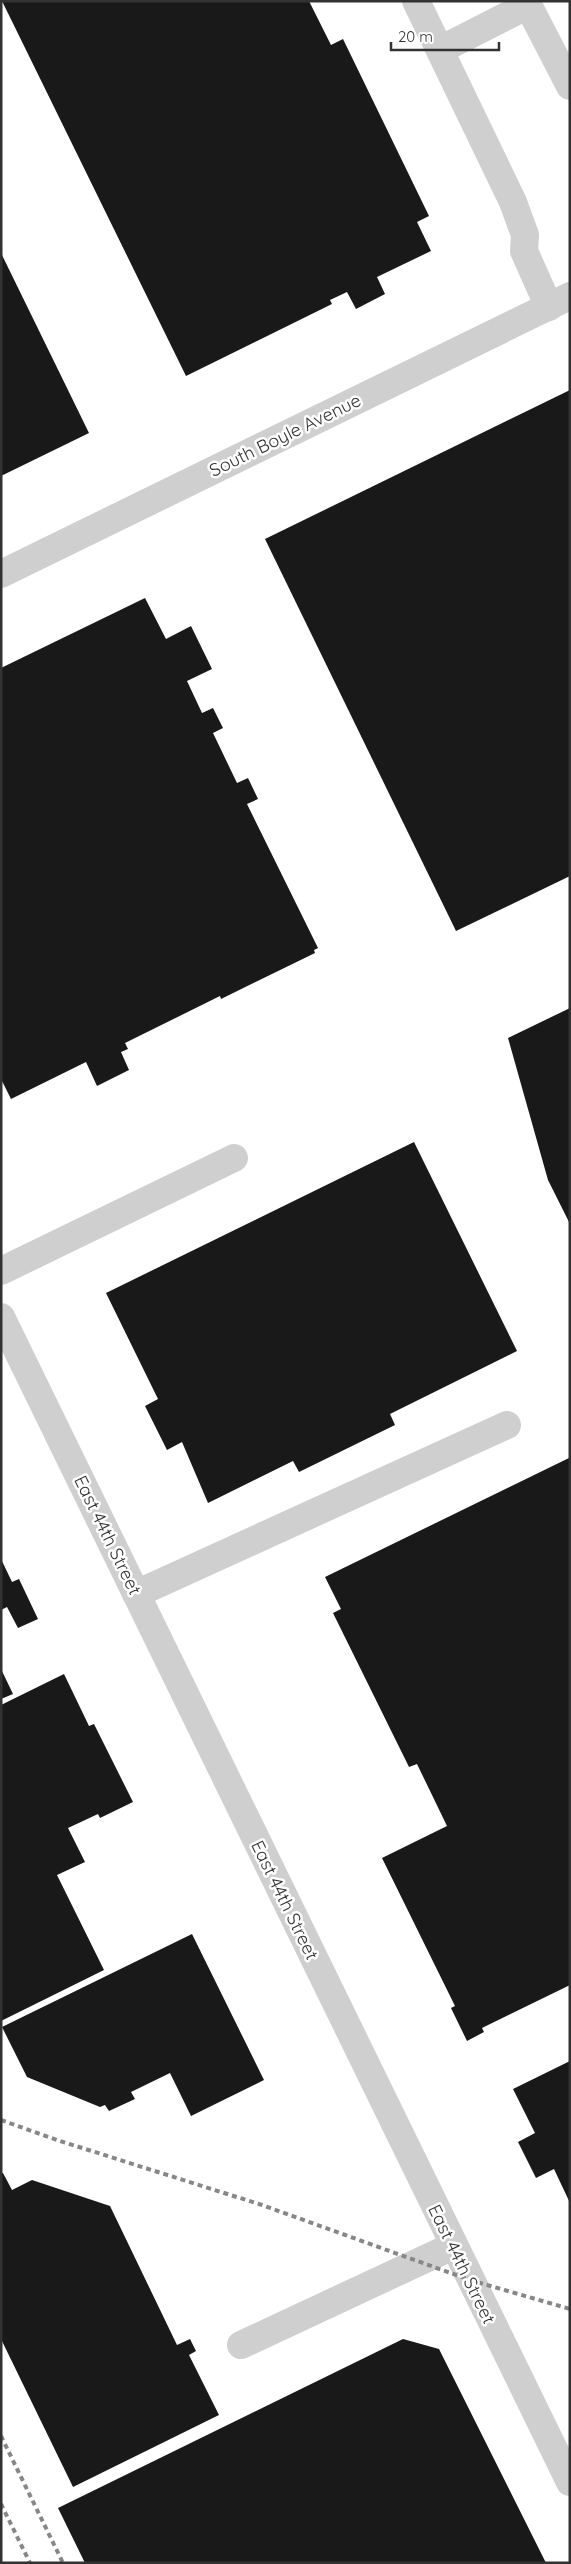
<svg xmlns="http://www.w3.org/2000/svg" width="571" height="2564" viewBox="0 0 571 2564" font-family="Quicksand,sans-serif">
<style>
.building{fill:#191919}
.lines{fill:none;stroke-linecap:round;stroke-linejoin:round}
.minor{stroke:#cfcfcf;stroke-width:28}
.rail{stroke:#878787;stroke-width:4;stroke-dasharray:5 4;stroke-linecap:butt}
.labels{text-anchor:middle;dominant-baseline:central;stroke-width:5;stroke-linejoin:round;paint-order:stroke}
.street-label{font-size:18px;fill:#323232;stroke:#fff}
</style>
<rect width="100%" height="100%" fill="#fff"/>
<!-- building -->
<g class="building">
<path d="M2,1H309L331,45L343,39L429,216L417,222L431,251L377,277L385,294L356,309L347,292L330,300L332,304L186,376Z"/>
<path d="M1,253L89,433L1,476Z"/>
<path d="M570,390V876L456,931L265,539Z"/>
<path d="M145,598L166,639L191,626L212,669L187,681L202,713L213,708L223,728L213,733L237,783L248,778L258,799L247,804L318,948L314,950L315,953L221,999L220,996L125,1043L128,1049L121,1052L129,1070L97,1086L86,1062L11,1099L1,1079V668Z"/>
<path d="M570,1008V1224L548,1180L508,1038Z"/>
<path d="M414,1142L517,1351L390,1414L395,1425L299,1472L293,1461L208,1503L182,1442L167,1450L145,1406L158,1399L106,1293Z"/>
<path d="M569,1458L570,1985L482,2028L484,2032L467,2041L451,2008L455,2006L382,1858L447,1826L417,1764L409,1767L333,1613L341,1609L325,1577Z"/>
<path d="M1,1559L12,1582L19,1579L38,1619L18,1628L7,1607L1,1610Z"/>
<path d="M1,1669L13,1694L1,1699Z"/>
<path d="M64,1674L89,1726L94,1724L133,1802L100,1818L98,1814L68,1828L85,1862L57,1875L104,1970L1,2021V1705Z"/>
<path d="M192,1934L264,2080L191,2116L170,2073L131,2092L135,2099L109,2111L105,2105L100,2107L27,2077L2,2027Z"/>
<path d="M570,2061V2203L554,2169L536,2178L518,2142L535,2133L513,2089Z"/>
<path d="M1,2173H3L12,2190L32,2180L110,2206L177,2345L190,2339L196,2351L189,2355L219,2415L73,2487L1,2339Z"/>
<path d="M403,2339L439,2349L546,2563H85L58,2508Z"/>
</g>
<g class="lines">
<!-- minor -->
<g class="minor">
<path d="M416,1L513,202L525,235L524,251L549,307"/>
<path d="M526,1L570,86"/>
<path d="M440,50L528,5"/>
<path d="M1,574L570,296"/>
<path d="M1,1271L234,1158"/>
<path d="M1,1317L570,2482"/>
<path d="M136,1594L507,1425"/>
<path d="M241,2345L453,2246"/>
</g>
<!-- rail -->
<g class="rail">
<path d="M1,2120L57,2140L262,2205L470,2280L570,2309"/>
<path d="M1,2436L63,2563"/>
<path d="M1,2504L30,2563"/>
</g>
</g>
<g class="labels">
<!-- street labels -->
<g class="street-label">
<text transform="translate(285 435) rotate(-26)">South Boyle Avenue</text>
<text transform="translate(108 1535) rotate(64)">East 44th Street</text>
<text transform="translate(285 1900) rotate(64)">East 44th Street</text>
<text transform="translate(462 2264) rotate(64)">East 44th Street</text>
</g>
</g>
<!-- border -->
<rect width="571" height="2564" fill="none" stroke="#323232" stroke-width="5"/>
<!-- scale -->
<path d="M391 42v8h108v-8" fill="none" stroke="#323232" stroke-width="2.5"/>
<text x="398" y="42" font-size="15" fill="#323232" stroke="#ffffff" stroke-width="4" paint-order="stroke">20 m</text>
</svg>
